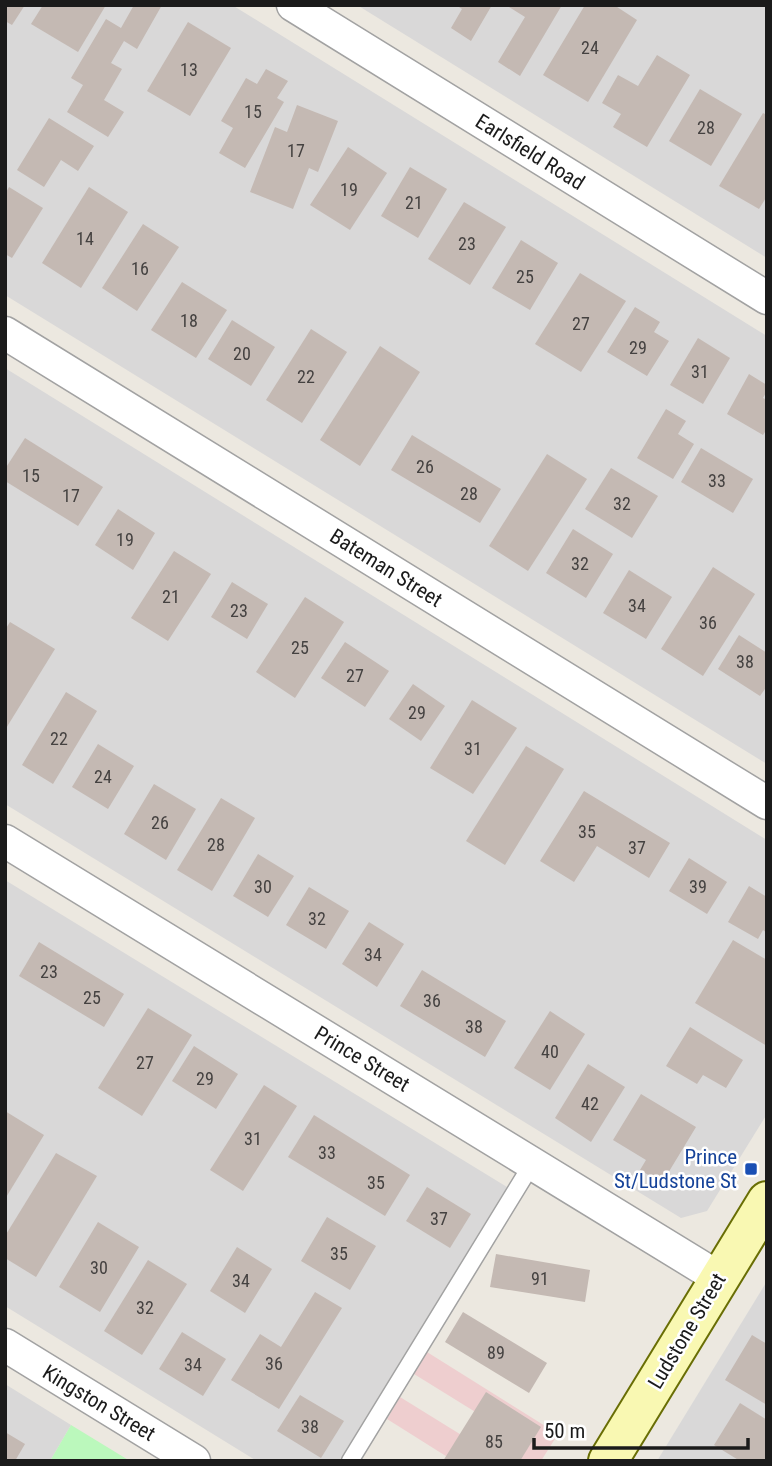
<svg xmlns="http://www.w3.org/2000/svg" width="772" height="1466" viewBox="0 0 772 1466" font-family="'Roboto Condensed',sans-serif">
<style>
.residential{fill:#d9d8d8}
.commercial{fill:#eececf}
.park{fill:#bbf8bc}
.building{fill:#c4b9b3}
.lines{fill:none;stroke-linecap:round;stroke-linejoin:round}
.lane-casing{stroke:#a2a2a2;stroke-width:19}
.street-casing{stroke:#a2a2a2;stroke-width:35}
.secondary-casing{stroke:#696e05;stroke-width:42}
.lane{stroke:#fff;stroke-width:16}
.street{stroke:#fff;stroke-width:32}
.secondary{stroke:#f9f8b2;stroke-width:38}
.transit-dot{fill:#1a4fb4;stroke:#fff;stroke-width:2.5}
.labels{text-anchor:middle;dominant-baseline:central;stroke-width:5;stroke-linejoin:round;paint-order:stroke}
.number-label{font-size:18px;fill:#454241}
.street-label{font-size:21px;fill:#1b1b1b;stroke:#fff}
.transit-label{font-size:21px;fill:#164399;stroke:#fff;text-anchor:end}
</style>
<rect width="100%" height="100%" fill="#ece8e0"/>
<!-- residential -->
<g class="residential">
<path d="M5,5H232L767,336V764L5,295Z"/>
<path d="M357,5H767V258Z"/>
<path d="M5,368L767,840V1114L707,1211L681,1218L5,804Z"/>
<path d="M5,880L507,1187L339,1461H257L5,1306Z"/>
<path d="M767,1281V1461H657Z"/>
<path d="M5,1384L71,1425L50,1461H5Z"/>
</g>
<!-- commercial -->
<path class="commercial" d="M427,1352L558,1434L541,1461H448L449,1458L387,1419L400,1397L463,1436L477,1413L414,1374Z"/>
<!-- park -->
<path class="park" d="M71,1425L130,1461H50Z"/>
<!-- building -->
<g class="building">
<path d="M5,5H25L12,25L5,21Z"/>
<path d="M43,5H106L78,52L31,24Z"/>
<path d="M134,5H162L137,49L124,41L111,63L122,69L104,100L124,112L108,137L67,112L83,85L71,78L106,19L121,28Z"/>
<path d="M456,5H492L471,41L451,28L462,9Z"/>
<path d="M510,5H562L520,76L498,62L525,17L509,7Z"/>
<path d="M585,5H614L637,20L588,102L543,75Z"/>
<path d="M188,22L231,48L190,116L147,91Z"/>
<path d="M657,55L690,75L647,147L613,127L621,114L602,103L618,75L638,86Z"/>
<path d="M266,69L288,81L277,98L284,102L245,168L219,153L233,128L221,121L246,78L257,84Z"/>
<path d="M700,89L742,114L711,166L669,141Z"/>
<path d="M297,105L338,121L318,172L309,168L293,209L250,192L275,127L287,132Z"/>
<path d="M763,113L767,115V196L759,209L719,186Z"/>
<path d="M49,118L94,146L78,171L61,160L44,187L17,170Z"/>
<path d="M348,147L387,173L350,230L310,205Z"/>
<path d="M410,167L447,189L418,238L381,216Z"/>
<path d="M9,187L43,208L12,258L5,254V194Z"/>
<path d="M89,187L128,212L81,288L42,263Z"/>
<path d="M464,202L506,227L470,285L428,259Z"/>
<path d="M143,224L179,247L137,311L102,288Z"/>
<path d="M521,240L558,263L530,310L492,288Z"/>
<path d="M580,273L626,301L581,372L535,344Z"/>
<path d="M182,282L227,310L196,358L151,330Z"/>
<path d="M635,307L660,322L654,332L669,341L647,376L607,352Z"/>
<path d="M232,320L275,347L251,386L208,359Z"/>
<path d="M311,329L347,352L302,423L266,400Z"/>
<path d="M698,338L730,358L703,404L670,385Z"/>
<path d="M380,346L420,372L360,466L320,440Z"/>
<path d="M749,374L767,385V391L763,398L767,400V429L763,435L727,414Z"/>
<path d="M666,409L686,421L678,434L694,444L673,479L637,458Z"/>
<path d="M412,435L501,489L480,523L391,470Z"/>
<path d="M25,438L103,487L78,526L5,481V469Z"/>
<path d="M701,448L753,479L733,513L681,482Z"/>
<path d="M547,454L587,479L528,571L489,546Z"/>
<path d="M611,468L658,496L632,538L585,509Z"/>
<path d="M118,509L155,533L133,570L95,545Z"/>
<path d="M573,529L613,554L586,598L546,573Z"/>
<path d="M174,551L211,574L168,641L131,618Z"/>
<path d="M713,567L755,594L703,676L661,649Z"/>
<path d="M629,570L672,597L646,639L603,613Z"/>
<path d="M232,582L268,604L247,639L211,617Z"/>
<path d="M305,597L344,622L295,698L256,672Z"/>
<path d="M10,622L55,649L5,730V630Z"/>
<path d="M739,635L767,653V686L760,696L718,669Z"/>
<path d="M345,642L389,671L365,707L321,678Z"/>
<path d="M413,684L445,706L421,741L389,719Z"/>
<path d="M66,692L97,711L53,784L22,765Z"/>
<path d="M472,700L517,728L473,794L430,768Z"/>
<path d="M98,744L134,766L108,809L72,787Z"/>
<path d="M526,746L564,769L505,865L466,841Z"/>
<path d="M154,784L196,809L166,860L124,834Z"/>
<path d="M584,791L670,843L649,878L597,846L574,882L540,861Z"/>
<path d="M221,798L255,818L212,891L177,870Z"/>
<path d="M258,854L294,876L268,917L233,896Z"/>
<path d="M689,858L727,882L707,914L669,891Z"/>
<path d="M749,886L767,897V933L763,930L758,939L728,922Z"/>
<path d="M309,887L349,911L326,949L286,925Z"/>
<path d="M369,922L404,944L377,987L342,964Z"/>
<path d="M733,940L767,960V1046L695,1003Z"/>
<path d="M39,942L124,994L104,1027L19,976Z"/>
<path d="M422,970L506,1021L485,1057L400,1006Z"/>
<path d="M148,1008L192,1035L142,1116L98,1088Z"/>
<path d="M550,1011L585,1034L550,1090L514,1068Z"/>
<path d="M690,1027L743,1060L726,1088L703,1075L697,1084L666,1066Z"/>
<path d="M194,1046L238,1074L216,1109L172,1081Z"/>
<path d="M588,1064L625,1087L591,1142L555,1118Z"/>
<path d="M264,1085L297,1106L243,1191L210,1170Z"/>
<path d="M641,1094L696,1127L662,1183L640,1170L646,1160L613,1140Z"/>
<path d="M5,1111L44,1135L5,1199Z"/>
<path d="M314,1115L410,1175L385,1216L288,1157Z"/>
<path d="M56,1153L97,1176L36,1277L5,1258V1236Z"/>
<path d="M427,1187L471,1214L450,1248L406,1221Z"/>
<path d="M327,1217L376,1246L350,1290L301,1261Z"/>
<path d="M98,1222L139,1247L100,1312L59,1287Z"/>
<path d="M237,1247L272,1269L245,1313L210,1291Z"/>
<path d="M496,1254L590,1270L585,1302L490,1287Z"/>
<path d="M148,1260L187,1284L142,1355L104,1331Z"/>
<path d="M315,1292L342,1308L279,1409L231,1380L260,1334L281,1347Z"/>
<path d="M463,1312L547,1363L529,1393L445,1342Z"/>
<path d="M182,1332L226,1359L203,1396L159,1369Z"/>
<path d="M752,1335L767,1344V1405L725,1380Z"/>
<path d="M486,1392L541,1427L520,1461H443Z"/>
<path d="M300,1395L344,1421L321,1458L277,1431Z"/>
<path d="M740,1403L767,1420V1461H740L714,1445Z"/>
<path d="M5,1432L25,1444L15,1461H5Z"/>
</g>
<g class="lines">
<!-- lane casing -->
<g class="lane-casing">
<path id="lane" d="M350,1461L532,1164"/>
</g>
<!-- street casing -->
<g class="street-casing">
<g id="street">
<path d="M293,5L767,298"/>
<path d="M5,333L767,803"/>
<path d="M5,841L719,1278"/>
<path d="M5,1345L194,1461"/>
</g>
</g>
<!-- secondary casing -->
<g class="secondary-casing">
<path id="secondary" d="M608,1461L767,1201"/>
</g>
<!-- lane -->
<use href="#lane" class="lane"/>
<!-- street -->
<use href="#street" class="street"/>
<!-- secondary -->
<use href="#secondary" class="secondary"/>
</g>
<!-- markers -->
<rect class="transit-dot" x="744" y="1162" width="14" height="14" rx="3.5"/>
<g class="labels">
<!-- number labels -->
<g class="number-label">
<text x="590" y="47">24</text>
<text x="189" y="69">13</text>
<text x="253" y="111">15</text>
<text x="706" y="127">28</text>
<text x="296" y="150">17</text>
<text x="349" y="189">19</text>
<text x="414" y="202">21</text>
<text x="85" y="238">14</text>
<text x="467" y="243">23</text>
<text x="140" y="268">16</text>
<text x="525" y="276">25</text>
<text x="189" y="320">18</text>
<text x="581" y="323">27</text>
<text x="638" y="347">29</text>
<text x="242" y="353">20</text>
<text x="700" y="371">31</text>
<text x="306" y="376">22</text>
<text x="425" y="466">26</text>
<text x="31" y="475">15</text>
<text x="717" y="480">33</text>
<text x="469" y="493">28</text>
<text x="71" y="495">17</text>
<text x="622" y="503">32</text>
<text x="125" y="539">19</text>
<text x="580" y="563">32</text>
<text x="171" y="596">21</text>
<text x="637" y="605">34</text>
<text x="239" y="610">23</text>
<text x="708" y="622">36</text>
<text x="300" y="647">25</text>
<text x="745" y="661">38</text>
<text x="355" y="675">27</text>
<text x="417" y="712">29</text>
<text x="59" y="738">22</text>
<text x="473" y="748">31</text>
<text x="103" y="776">24</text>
<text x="160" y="822">26</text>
<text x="587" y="831">35</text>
<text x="216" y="844">28</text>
<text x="637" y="847">37</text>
<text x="263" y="886">30</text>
<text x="698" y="886">39</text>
<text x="317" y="918">32</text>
<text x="373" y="954">34</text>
<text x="49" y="971">23</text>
<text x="92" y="997">25</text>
<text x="432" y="1000">36</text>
<text x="474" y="1026">38</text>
<text x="550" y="1051">40</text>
<text x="145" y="1062">27</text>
<text x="205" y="1078">29</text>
<text x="590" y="1103">42</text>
<text x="253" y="1138">31</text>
<text x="327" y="1152">33</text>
<text x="376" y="1182">35</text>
<text x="439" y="1218">37</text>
<text x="339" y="1253">35</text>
<text x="99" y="1267">30</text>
<text x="540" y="1278">91</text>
<text x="241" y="1280">34</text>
<text x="145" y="1307">32</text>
<text x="496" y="1352">89</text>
<text x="274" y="1363">36</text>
<text x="193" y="1364">34</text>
<text x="310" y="1426">38</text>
<text x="494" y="1441">85</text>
</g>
<!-- street labels -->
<g class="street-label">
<text transform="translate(530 152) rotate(32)">Earlsfield Road</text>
<text transform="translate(386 568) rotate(32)">Bateman Street</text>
<text transform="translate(362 1059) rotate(31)">Prince Street</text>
<text transform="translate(687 1331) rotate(-59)">Ludstone Street</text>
<text transform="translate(99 1403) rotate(31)">Kingston Street</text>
</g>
<!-- transit labels -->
<g class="transit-label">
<text x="737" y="1157">Prince<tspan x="737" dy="24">St/Ludstone St</tspan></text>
</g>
</g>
<!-- border -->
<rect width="772" height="1466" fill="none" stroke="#1b1b1b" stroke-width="14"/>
<!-- scale -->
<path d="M534 1438v10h214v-10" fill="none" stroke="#1b1b1b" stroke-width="3.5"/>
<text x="544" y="1438" font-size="21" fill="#1b1b1b" stroke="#ffffff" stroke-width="5" paint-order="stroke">50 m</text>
</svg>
